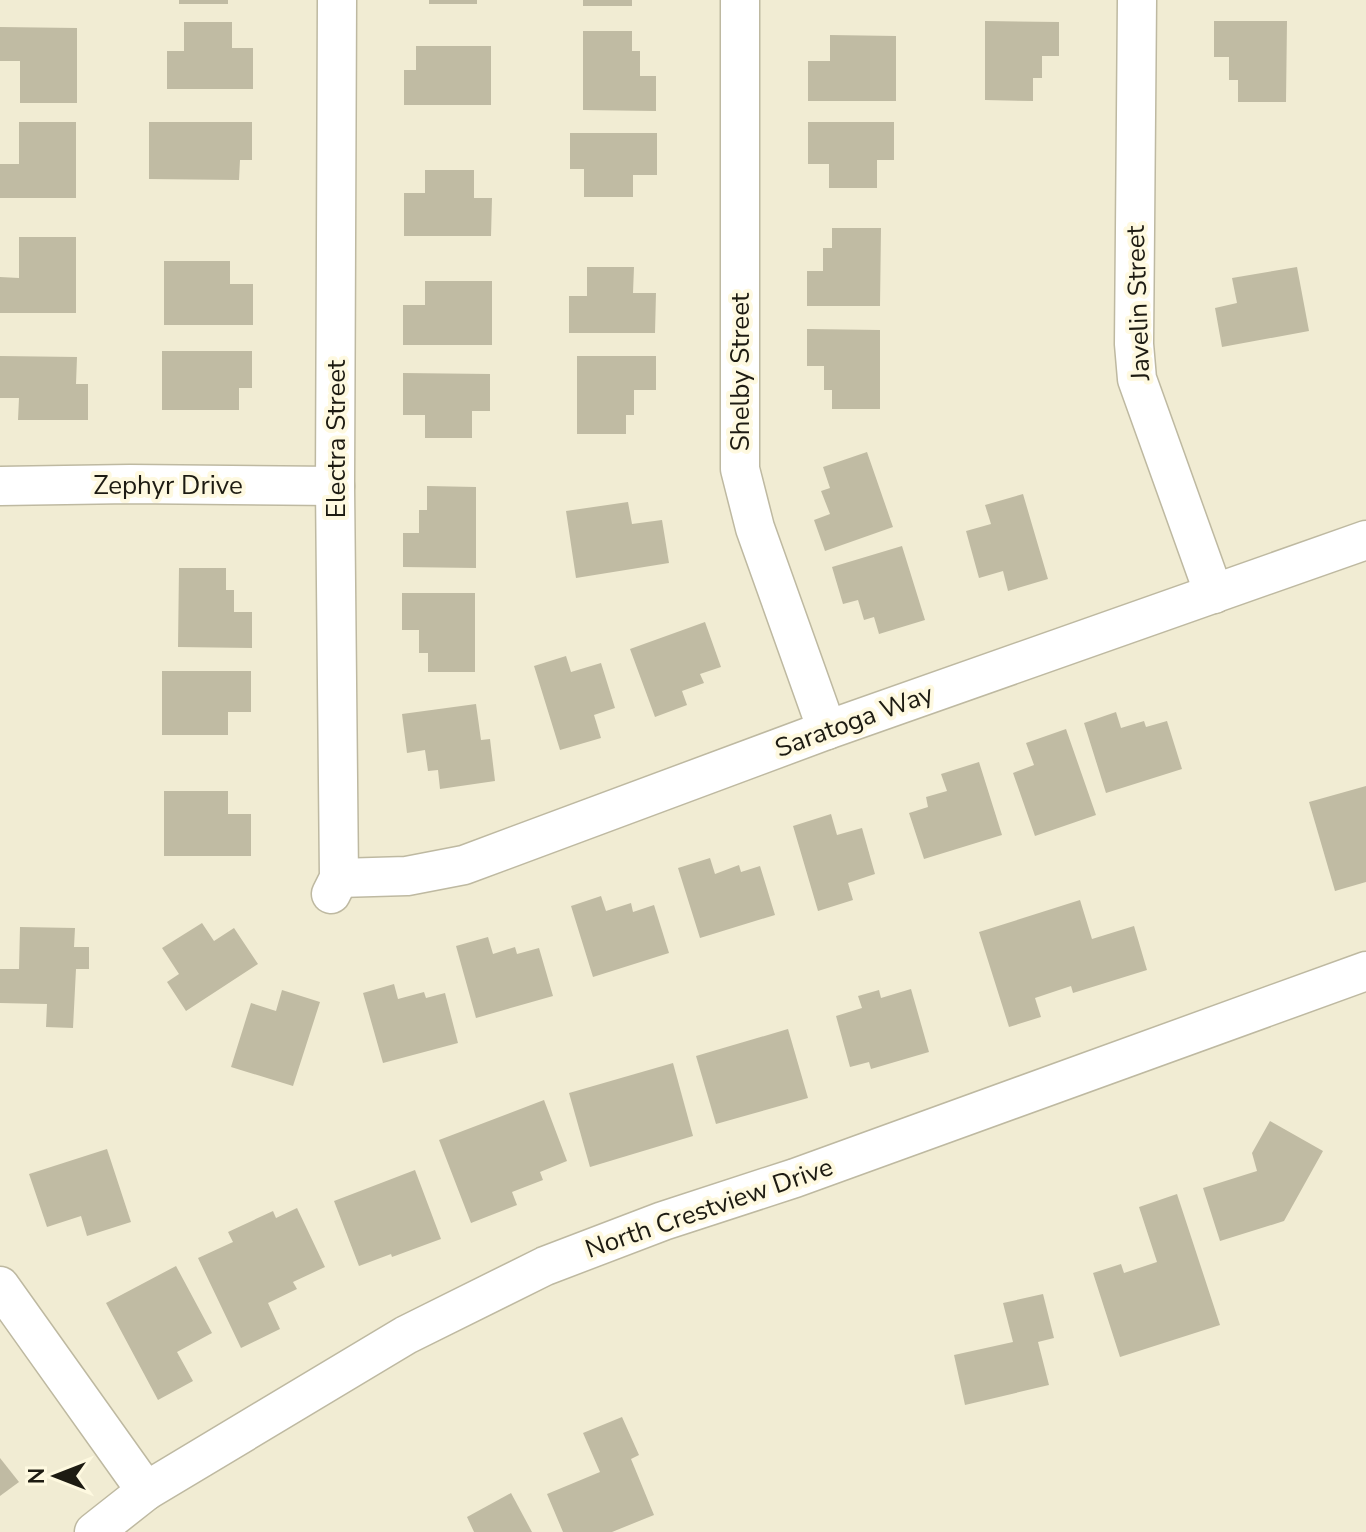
<svg xmlns="http://www.w3.org/2000/svg" width="1366" height="1532" viewBox="0 0 1366 1532" font-family="'Nunito Sans',sans-serif">
<style>
.building{fill:#c0bba3}
.lines{fill:none;stroke-linecap:round;stroke-linejoin:round}
.minor-casing{stroke:#beb9a1;stroke-width:41}
.minor{stroke:#fff;stroke-width:38}
.labels{text-anchor:middle;dominant-baseline:central;stroke-width:8;stroke-linejoin:round;paint-order:stroke}
.street-label{font-size:26px;fill:#1d1b12;stroke:#fef9e0}
</style>
<rect width="100%" height="100%" fill="#f1ecd3"/>
<!-- building -->
<g class="building">
<rect x="179" y="0" width="49" height="4"/>
<rect x="429" y="0" width="48" height="4"/>
<rect x="583" y="0" width="49" height="6"/>
<path d="M985,21L1059,22V56H1042V78H1033V101L985,100Z"/>
<path d="M1214,21H1287L1286,102H1238V80H1229V57H1214Z"/>
<path d="M184,22H232V48H253V89H167V51H184Z"/>
<path d="M0,27L77,28V103H20V61H0Z"/>
<path d="M583,31H632V51H640V76H656V111L583,110Z"/>
<path d="M830,35L896,36V101H808V61H830Z"/>
<path d="M416,46H491V105H404V70H416Z"/>
<path d="M19,122H76V198H0V164H19Z"/>
<path d="M149,122H252V160H240L239,180L149,179Z"/>
<path d="M808,122H894V160H877V188H829V164H808Z"/>
<path d="M570,133H657V175H633V197H584V169H570Z"/>
<path d="M425,170H474V198H492L491,236H404V193H425Z"/>
<path d="M832,228H881L880,306H807V271H823V248H832Z"/>
<path d="M19,237H76V313H0V277L19,278Z"/>
<path d="M164,261H230V284H253V325H164Z"/>
<path d="M587,267H634L633,293H656L655,333H569V296H587Z"/>
<path d="M1297,267L1309,331L1222,347L1215,308L1237,303L1232,278Z"/>
<path d="M425,281H492V345H403V305H425Z"/>
<path d="M807,329L880,330V409H832V390H824V366H807Z"/>
<path d="M162,351H252V388H239V410H162Z"/>
<path d="M0,356L77,357L76,384H88V420H18L19,398H0Z"/>
<path d="M577,356H656V390H634V415H626V434H577Z"/>
<path d="M403,373L490,374V411H472V438H425V415H403Z"/>
<path d="M867,452L893,527L825,551L814,520L830,514L821,491L830,488L823,467Z"/>
<path d="M427,486L476,487V568L403,567V533H419V510H427Z"/>
<path d="M1023,494L1048,579L1008,591L1003,571L979,578L966,531L991,524L985,505Z"/>
<path d="M628,502L632,524L662,520L669,563L576,578L566,511Z"/>
<path d="M902,546L925,620L879,634L874,617L864,620L858,600L843,604L832,567Z"/>
<path d="M179,568H226V590H234V612H252V648L178,647Z"/>
<path d="M402,593H475V672H428V653H419V630H402Z"/>
<path d="M705,622L721,667L700,674L704,683L682,691L687,705L655,717L630,649Z"/>
<path d="M566,656L571,672L601,663L615,708L594,715L601,738L560,750L534,666Z"/>
<path d="M162,671H251V712H228V735H162Z"/>
<path d="M476,704L481,740L490,739L495,781L440,789L438,770L428,771L425,750L407,753L402,714Z"/>
<path d="M1116,712L1121,728L1144,721L1146,727L1167,721L1182,769L1106,793L1084,723Z"/>
<path d="M1066,729L1096,815L1035,836L1013,773L1034,765L1026,743Z"/>
<path d="M979,762L1002,835L924,859L909,813L928,807L926,797L947,791L941,774Z"/>
<path d="M1366,786V882L1335,891L1309,802Z"/>
<path d="M164,791H228V814H251V856H164Z"/>
<path d="M831,814L837,835L862,828L875,874L848,883L853,900L818,911L793,826Z"/>
<path d="M710,858L715,874L739,865L741,872L760,866L775,915L700,938L678,868Z"/>
<path d="M601,896L606,911L631,903L633,912L654,905L669,953L593,977L571,906Z"/>
<path d="M1080,900L1092,939L1134,926L1147,970L1073,993L1071,986L1035,998L1041,1017L1009,1027L979,932Z"/>
<path d="M202,923L214,941L234,928L258,964L186,1011L167,982L179,974L162,948Z"/>
<path d="M20,927L75,928L74,947H89V969H76L73,1028L46,1027L47,1004L0,1003V969H19Z"/>
<path d="M488,937L493,954L515,947L517,954L539,948L553,996L476,1018L456,946Z"/>
<path d="M394,984L398,999L424,992L426,998L445,993L458,1043L383,1063L363,993Z"/>
<path d="M911,989L929,1052L871,1069L869,1062L850,1067L836,1016L862,1008L858,996L879,990L881,998Z"/>
<path d="M282,990L320,1002L293,1086L231,1067L251,1003L276,1011Z"/>
<path d="M788,1029L808,1098L716,1124L696,1056Z"/>
<path d="M673,1063L693,1136L590,1167L569,1093Z"/>
<path d="M544,1100L567,1161L540,1172L543,1180L512,1192L517,1205L471,1223L439,1140Z"/>
<path d="M1270,1121L1323,1151L1284,1221L1220,1241L1203,1188L1257,1171L1252,1153Z"/>
<path d="M107,1149L131,1222L87,1236L81,1216L47,1227L29,1174Z"/>
<path d="M415,1170L441,1239L392,1257L391,1254L359,1266L334,1201Z"/>
<path d="M1177,1194L1220,1325L1120,1357L1093,1273L1121,1264L1124,1273L1157,1262L1139,1207Z"/>
<path d="M297,1208L325,1267L293,1282L297,1289L268,1303L280,1329L241,1348L198,1258L233,1242L228,1232L273,1211L276,1218Z"/>
<path d="M176,1266L212,1333L177,1352L193,1381L158,1400L106,1303Z"/>
<path d="M1043,1294L1054,1338L1038,1342L1049,1385L965,1405L954,1355L1013,1342L1003,1303Z"/>
<path d="M622,1417L639,1455L631,1459L654,1515L612,1532H563L547,1494L600,1472L583,1433Z"/>
<path d="M0,1458L19,1482L0,1496Z"/>
<path d="M511,1493L532,1532H474L467,1517Z"/>
</g>
<g class="lines">
<!-- minor casing -->
<g class="minor-casing">
<g id="minor">
<path d="M740,0V469L755,528L827,730"/>
<path d="M1137,0L1134,344L1137,379L1214,594"/>
<path d="M0,486L130,484L335,486"/>
<path d="M339,878L407,876L464,865L827,730L1366,540"/>
<path d="M331,894L339,878L335,486L337,0"/>
<path d="M0,1286L146,1491"/>
<path d="M94,1532L146,1491L406,1335L545,1266L663,1221L795,1178L1366,971"/>
</g>
</g>
<!-- minor -->
<use href="#minor" class="minor"/>
</g>
<g class="labels">
<!-- street labels -->
<g class="street-label">
<text transform="translate(1138 303) rotate(-92)">Javelin Street</text>
<text transform="translate(740 372) rotate(-90)">Shelby Street</text>
<text transform="translate(336 439) rotate(-90)">Electra Street</text>
<text x="168" y="485">Zephyr Drive</text>
<text transform="translate(854 721) rotate(-20)">Saratoga Way</text>
<text transform="translate(709 1208) rotate(-19)">North Crestview Drive</text>
</g>
</g>
<!-- north arrow -->
<g transform="translate(56 1476) rotate(270)" stroke="#fef9e0" stroke-width="6" paint-order="stroke">
<path d="M0-6L14 30L0 20L-14 30Z" fill="#1d1b12"/>
<text y="-12" font-size="22" font-weight="bold" text-anchor="middle" fill="#1d1b12">N</text>
</g>
</svg>
